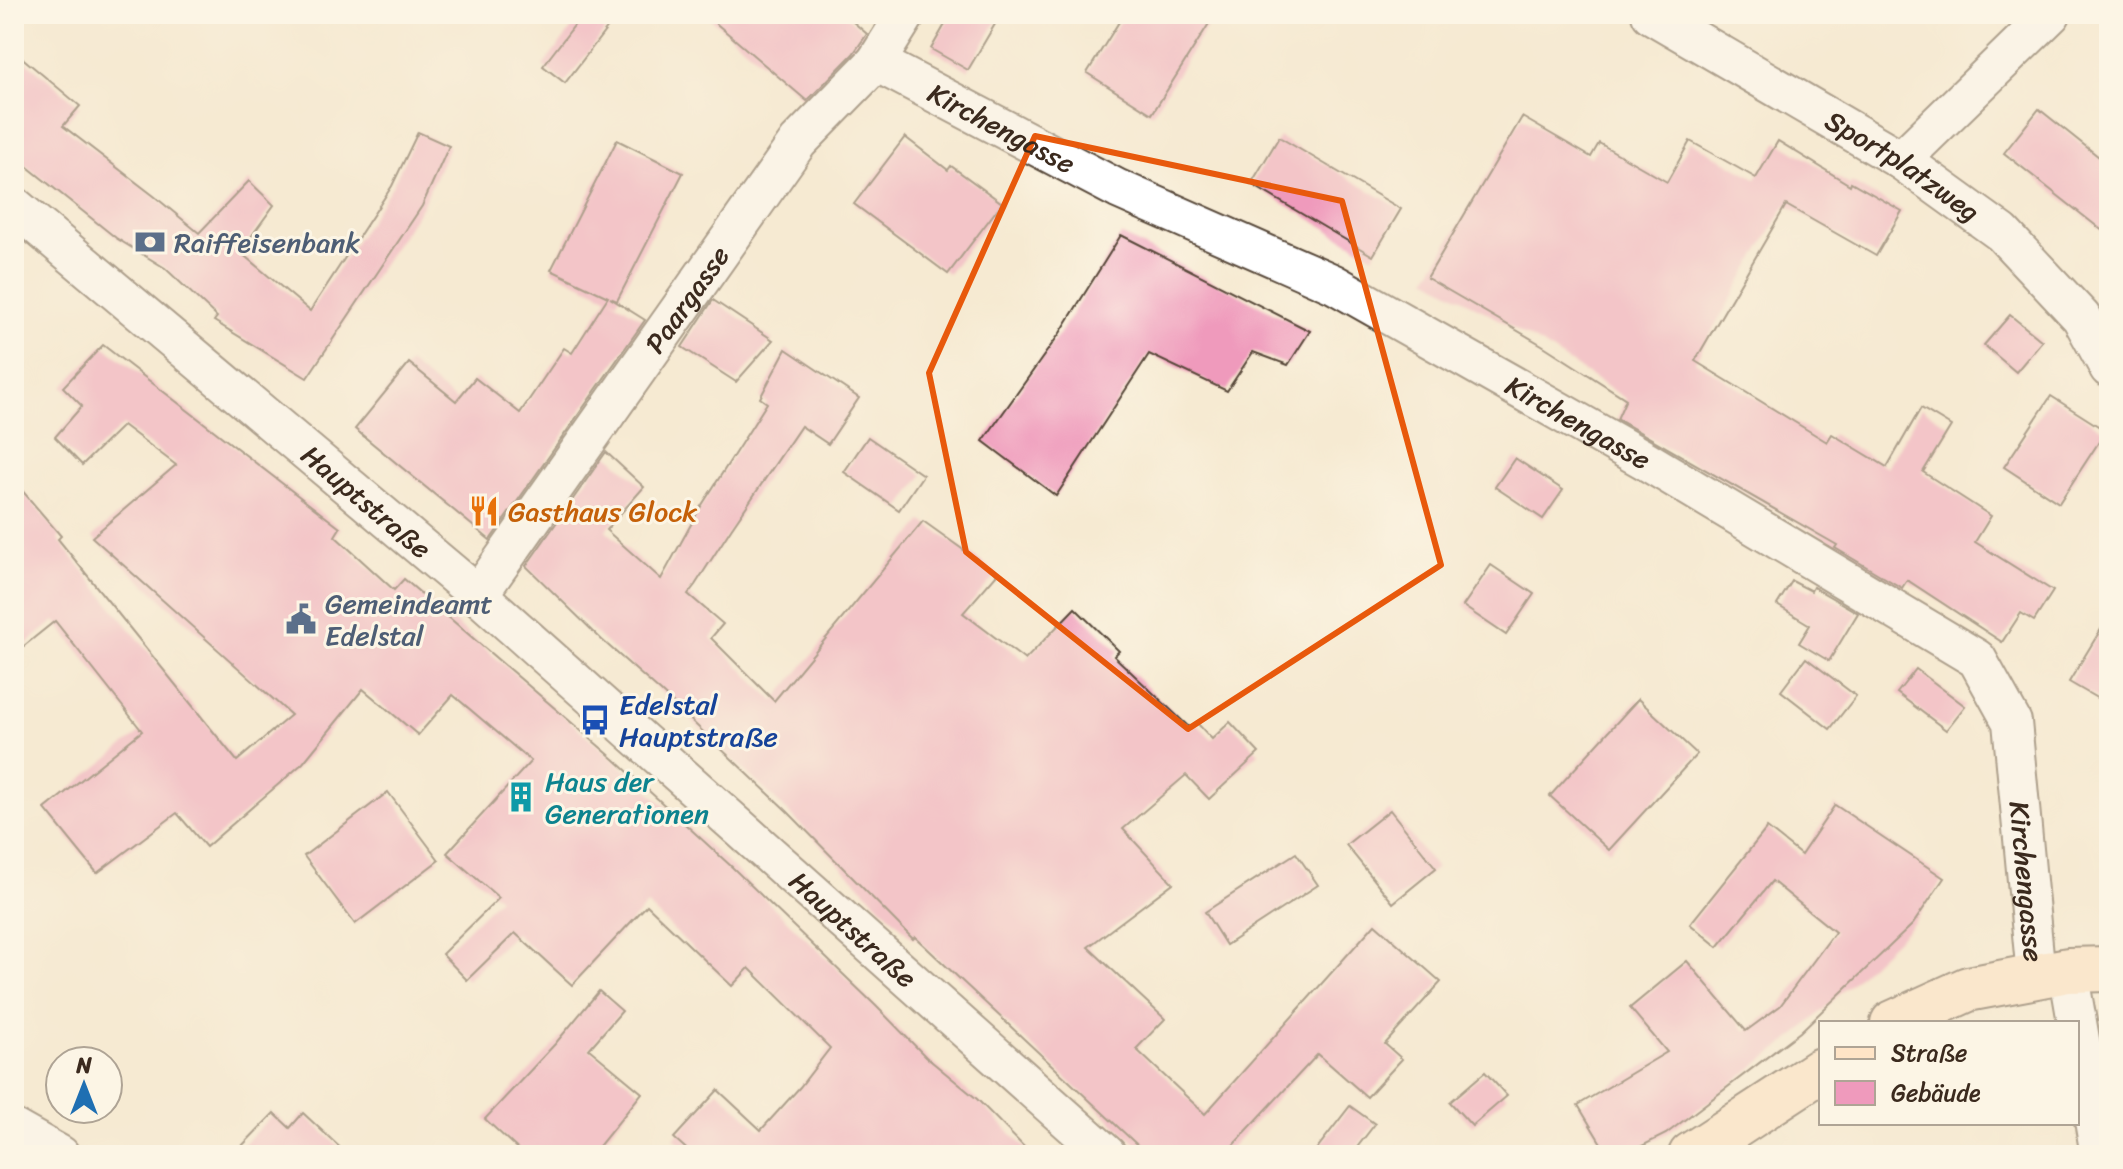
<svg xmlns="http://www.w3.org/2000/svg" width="2123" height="1169" viewBox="0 0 2123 1169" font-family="Sriracha,sans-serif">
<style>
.building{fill:#ef9abc}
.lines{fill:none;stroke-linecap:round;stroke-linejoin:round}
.street-casing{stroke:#574739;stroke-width:42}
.secondary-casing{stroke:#574739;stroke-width:48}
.street{stroke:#fff;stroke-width:38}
.secondary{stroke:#ffe4c6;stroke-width:44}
.marked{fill:none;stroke:#e8590c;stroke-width:6;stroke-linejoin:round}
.labels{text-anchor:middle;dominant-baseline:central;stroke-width:6;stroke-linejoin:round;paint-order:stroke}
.street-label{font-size:28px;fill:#3b2a1e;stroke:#fcf5e5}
.service-label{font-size:28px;fill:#4e5e75;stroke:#fcf5e5;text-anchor:start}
.food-label{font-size:28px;fill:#c56008;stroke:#fcf5e5;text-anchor:start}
.transit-label{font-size:28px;fill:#164399;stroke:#fcf5e5;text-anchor:start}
.culture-label{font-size:28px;fill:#0d838f;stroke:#fcf5e5;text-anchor:start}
</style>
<rect width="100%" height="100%" fill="#fcf5e5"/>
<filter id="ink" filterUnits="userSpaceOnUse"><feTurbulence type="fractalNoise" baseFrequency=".0125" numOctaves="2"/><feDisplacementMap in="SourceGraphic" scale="16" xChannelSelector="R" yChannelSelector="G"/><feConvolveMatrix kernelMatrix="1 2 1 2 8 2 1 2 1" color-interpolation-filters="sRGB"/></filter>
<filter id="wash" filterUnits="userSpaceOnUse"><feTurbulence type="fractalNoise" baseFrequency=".006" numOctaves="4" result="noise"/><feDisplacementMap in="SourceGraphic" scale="32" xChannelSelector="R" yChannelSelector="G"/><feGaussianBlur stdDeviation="1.8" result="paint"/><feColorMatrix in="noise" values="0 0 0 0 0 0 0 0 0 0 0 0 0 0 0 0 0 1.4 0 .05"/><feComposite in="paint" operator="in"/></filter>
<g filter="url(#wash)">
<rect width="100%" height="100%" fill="#f6ead2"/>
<g id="blocks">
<!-- building -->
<g class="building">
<path d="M583,14H618L565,83L543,66Z"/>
<path d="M705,14H844L867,34L853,54L807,101Z"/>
<path d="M951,14H1001L968,70L931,49Z"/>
<path d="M1124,14H1215L1152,114L1087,73Z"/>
<path d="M14,51L80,106L63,126L154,196L199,233L249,181L274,205L240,252L310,311L392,186L418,132L449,146L422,206L307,378L214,321L217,317L165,268L116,238L14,156Z"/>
<path d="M2039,109L2109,165V236L2004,153Z"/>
<path d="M1522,117L1591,157L1599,143L1667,182L1690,141L1756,178L1778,141L1850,185L1851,182L1902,211L1876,256L1786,205L1695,361L1827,442L1832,434L1887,467L1921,408L1951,426L1923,472L1991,516L1975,542L2053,591L2034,621L2021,613L2002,642L1907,580L1902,588L1835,548L1837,545L1617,419L1626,399L1542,345L1427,278Z"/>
<path d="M905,137L948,170L951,166L1002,203L948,274L854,204Z"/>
<path d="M1279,137L1401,209L1373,256L1251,184Z"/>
<path d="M617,140L683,173L617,301L610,298L645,320L490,540L355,429L409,363L456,401L475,378L520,413L564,348L572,353L608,297L551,270Z"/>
<path d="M1121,235L1310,331L1288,365L1253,352L1227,391L1149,354L1056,496L983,441L1060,333Z"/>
<path d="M713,300L773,340L736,382L682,347Z"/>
<path d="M2010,315L2042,341L2016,372L1984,345Z"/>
<path d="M103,345L340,528L335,536L394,590L404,579L614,759L732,867L876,1006L926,1057L977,1099L1032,1155H693L674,1138L718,1090L761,1130L800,1087L830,1048L749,968L732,986L647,905L572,985L515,933L467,980L442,954L499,898L447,853L531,761L453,695L418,735L363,689L303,763L206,847L177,813L97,873L45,809L142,731L55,621L14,654V481L61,536L58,539L237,761L291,715L92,537L176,465L123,425L82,465L55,437L82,406L63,387Z"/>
<path d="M786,349L859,398L828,444L801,426L731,529L695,585L688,594L723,624L711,638L774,701L923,521L997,574L963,613L1025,660L1075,608L1119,651L1114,656L1191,729L1197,723L1212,739L1230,722L1259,753L1209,799L1186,775L1123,829L1173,883L1088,947L1165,1019L1136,1049L1205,1114L1375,924L1441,982L1385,1044L1402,1059L1367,1097L1318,1054L1224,1155H1148L915,937L913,939L787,811L661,692L602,640L526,566L606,452L644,487L606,530L661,579L700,508L767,403L760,398Z"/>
<path d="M2051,396L2106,431L2059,503L2004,467Z"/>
<path d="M868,437L923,475L899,510L844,472Z"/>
<path d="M1515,458L1563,490L1543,519L1495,487Z"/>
<path d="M1491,565L1534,594L1506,635L1463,606Z"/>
<path d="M1792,581L1811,591L1813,587L1858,613L1829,661L1799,643L1810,625L1777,605Z"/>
<path d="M2109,616V705L2069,682Z"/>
<path d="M1806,658L1856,696L1830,729L1781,691Z"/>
<path d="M1916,669L1965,706L1946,730L1897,693Z"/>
<path d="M1638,699L1697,754L1609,850L1550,796Z"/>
<path d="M388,792L439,860L355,924L304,856Z"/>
<path d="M1835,805L1944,878L1913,924L1800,1032L1666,1134L1624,1155H1608L1578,1105L1667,1052L1630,1008L1687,961L1746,1031L1780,1006L1835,932L1772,881L1718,947L1690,924L1767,828L1801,855Z"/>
<path d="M1390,810L1436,868L1393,903L1346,845Z"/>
<path d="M1296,853L1318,885L1226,945L1205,912Z"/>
<path d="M599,991L622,1011L589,1049L642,1093L592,1155H524L485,1119L555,1044Z"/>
<path d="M1485,1072L1507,1096L1472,1126L1450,1102Z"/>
<path d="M1350,1106L1375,1124L1351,1155H1312Z"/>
<path d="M274,1113L290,1128L303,1113L348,1155H233Z"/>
</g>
</g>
</g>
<g filter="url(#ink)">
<use href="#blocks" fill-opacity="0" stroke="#574739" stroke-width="2"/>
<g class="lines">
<!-- street casing -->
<g class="street-casing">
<g id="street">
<path id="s1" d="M1651,14L1901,160L2002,233L2081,317L2109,368"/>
<path id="s2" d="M876,62L1118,189L1334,284L1645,460L1977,659L2012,722L2036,976"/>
<path d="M1901,160L2051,14"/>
<path id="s3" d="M14,206L478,595L1107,1155"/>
<path id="s4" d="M478,595L798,142L876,62L906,14"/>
<path d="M2068,970L2100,1155"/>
<path d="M14,1129L60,1155"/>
</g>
</g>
<!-- secondary casing -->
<g class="secondary-casing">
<g id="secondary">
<path d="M1893,1023L1968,989L2068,970L2109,969"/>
<path d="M1691,1155L1821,1070"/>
</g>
</g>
<!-- street -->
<use href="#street" class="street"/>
<!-- secondary -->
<use href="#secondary" class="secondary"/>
</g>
</g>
<!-- marked area -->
<path d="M0 0H2123V1169H0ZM1035,136L1342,201L1441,565L1188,729L966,552L929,373Z" fill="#f6ead2" fill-opacity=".55" fill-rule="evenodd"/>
<path class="marked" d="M1035,136L1342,201L1441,565L1188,729L966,552L929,373Z"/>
<!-- icons -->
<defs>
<g id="bank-bare" transform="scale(2.4)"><path d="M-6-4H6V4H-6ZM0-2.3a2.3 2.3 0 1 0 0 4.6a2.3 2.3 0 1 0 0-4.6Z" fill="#5c6f8a" stroke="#fcf5e5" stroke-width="2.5" paint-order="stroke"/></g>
<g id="restaurant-bare" transform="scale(2.4)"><path d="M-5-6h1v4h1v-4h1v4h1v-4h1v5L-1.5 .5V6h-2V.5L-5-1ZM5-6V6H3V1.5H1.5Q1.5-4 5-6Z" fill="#e8710a" stroke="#fcf5e5" stroke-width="2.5" paint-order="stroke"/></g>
<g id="civic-bare" transform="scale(2.4)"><path d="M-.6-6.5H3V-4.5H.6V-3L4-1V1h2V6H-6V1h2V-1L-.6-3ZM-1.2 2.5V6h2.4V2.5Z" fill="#5c6f8a" stroke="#fcf5e5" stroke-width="2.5" paint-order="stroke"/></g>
<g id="bus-bare" transform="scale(2.4)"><path d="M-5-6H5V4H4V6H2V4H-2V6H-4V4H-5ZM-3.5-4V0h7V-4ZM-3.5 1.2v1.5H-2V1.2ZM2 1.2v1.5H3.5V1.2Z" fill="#1a4fb4" stroke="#fcf5e5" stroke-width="2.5" paint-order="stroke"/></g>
<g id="building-bare" transform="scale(2.4)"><path d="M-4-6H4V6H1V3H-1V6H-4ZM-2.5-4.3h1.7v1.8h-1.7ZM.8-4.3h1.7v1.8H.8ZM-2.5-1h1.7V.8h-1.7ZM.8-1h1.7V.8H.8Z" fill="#0f9aa8" stroke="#fcf5e5" stroke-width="2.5" paint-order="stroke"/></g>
</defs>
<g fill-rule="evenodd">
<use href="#bank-bare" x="150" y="242"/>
<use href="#restaurant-bare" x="484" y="511"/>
<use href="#civic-bare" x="301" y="619"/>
<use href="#bus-bare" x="595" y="720"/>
<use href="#building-bare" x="521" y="797"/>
</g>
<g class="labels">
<!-- street labels -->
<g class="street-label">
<text stroke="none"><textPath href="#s2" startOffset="142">Kirchengasse</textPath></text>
<text stroke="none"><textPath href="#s1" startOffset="294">Sportplatzweg</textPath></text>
<text stroke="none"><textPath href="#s4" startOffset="362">Paargasse</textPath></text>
<text stroke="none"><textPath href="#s2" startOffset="790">Kirchengasse</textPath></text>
<text stroke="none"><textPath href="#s3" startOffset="460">Hauptstraße</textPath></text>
<text stroke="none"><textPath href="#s2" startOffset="1486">Kirchengasse</textPath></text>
<text stroke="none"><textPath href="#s3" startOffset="1108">Hauptstraße</textPath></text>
</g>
<!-- service labels -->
<g class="service-label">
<text x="174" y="242">Raiffeisenbank</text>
<text x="325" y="603">Gemeindeamt<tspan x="325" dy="32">Edelstal</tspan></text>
</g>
<!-- food labels -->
<g class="food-label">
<text x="508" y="511">Gasthaus Glock</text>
</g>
<!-- transit labels -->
<g class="transit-label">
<text x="619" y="704">Edelstal<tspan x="619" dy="32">Hauptstraße</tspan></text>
</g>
<!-- culture labels -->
<g class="culture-label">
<text x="545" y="781">Haus der<tspan x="545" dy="32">Generationen</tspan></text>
</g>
</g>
<!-- margin -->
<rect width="2123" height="1169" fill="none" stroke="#fcf5e5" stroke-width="48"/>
<!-- legend -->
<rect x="1819" y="1021" width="260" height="104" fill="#fcf5e5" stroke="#afa495" stroke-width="2"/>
<rect x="1835" y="1047" width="40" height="12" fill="#ffe4c6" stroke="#afa495" stroke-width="2"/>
<text x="1891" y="1061" font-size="24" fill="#3b2a1e">Straße</text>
<rect x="1835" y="1081" width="40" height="24" fill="#ef9abc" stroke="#afa495" stroke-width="2"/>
<text x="1891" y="1101" font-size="24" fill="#3b2a1e">Gebäude</text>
<!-- north arrow -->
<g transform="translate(84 1085)"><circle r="38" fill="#fcf5e5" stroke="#afa495" stroke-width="2"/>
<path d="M0-6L14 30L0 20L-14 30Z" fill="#1f6fb2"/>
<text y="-12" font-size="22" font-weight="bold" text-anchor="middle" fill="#3b2a1e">N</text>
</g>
</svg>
